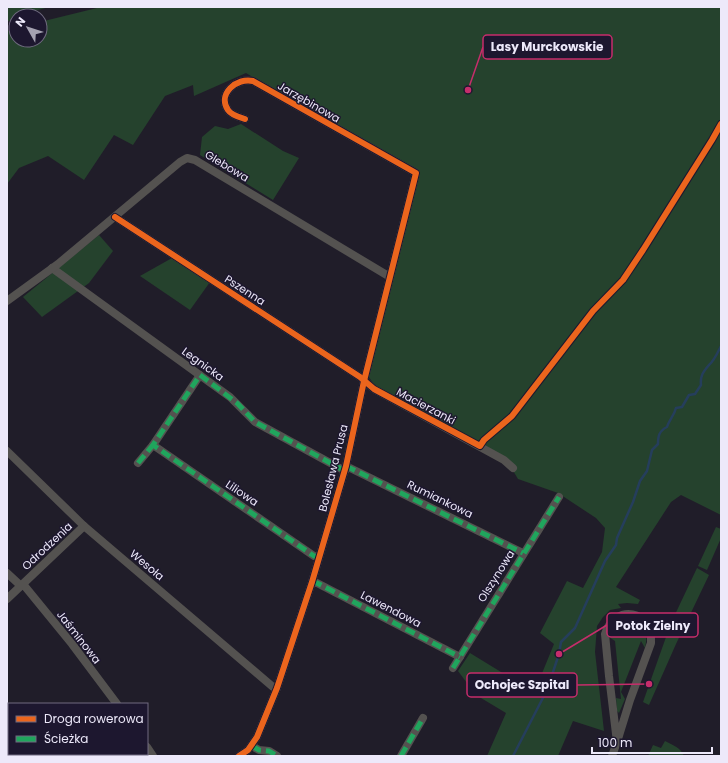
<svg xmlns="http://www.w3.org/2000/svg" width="728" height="763" viewBox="0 0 728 763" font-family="Poppins,sans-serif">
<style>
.green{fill:#25422d}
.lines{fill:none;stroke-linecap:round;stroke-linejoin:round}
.stream{stroke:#253e5c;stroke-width:2.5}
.minor{stroke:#545250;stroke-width:8}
.quiet{stroke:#20a55d;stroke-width:5;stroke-dasharray:10 5;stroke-linecap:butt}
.cycleway-casing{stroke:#1d172f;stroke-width:8}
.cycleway{stroke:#eb651d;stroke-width:6}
.labels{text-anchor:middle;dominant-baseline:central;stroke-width:3;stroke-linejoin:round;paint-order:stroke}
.street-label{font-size:11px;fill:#ede9fa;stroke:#1d172f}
.leader{fill:none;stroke:#c62d6b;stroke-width:1.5}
.callout-dot{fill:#c62d6b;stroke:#1d172f;stroke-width:1.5}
.callout{fill:#1d172f;stroke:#c62d6b;stroke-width:1.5}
.callout-label{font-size:12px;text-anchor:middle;font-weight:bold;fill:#ede9fa}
</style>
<rect width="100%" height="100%" fill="#201d29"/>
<!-- green -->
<g class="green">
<path d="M7,7H49L16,16L13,19L7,22Z"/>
<path d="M101,7H721V515L681,495L671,502L616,587L640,600L638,604L627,603L618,604L621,608L610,610L603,617L597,626L595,652L604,731L573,721L558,756H487L506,713L476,695L458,671L470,653L519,683L521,680L536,688L554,644L540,633L567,581L583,588L602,552L605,528L596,518L558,493L518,479L512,469L376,387L368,376L420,172L416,173L246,73L194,96L193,85L165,96L133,145L114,135L84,180L48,156L19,168L7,184V31L16,29V40H40V22Z"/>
<path d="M241,124L283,151L299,158L273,200L200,155L202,137L215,126L228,129Z"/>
<path d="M99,235L113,251L89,283L42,317L23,297Z"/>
<path d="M172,258L210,282L190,310L140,276Z"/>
<path d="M716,527L721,529V538L707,570L698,566Z"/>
<path d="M697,568L709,575L676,644L649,705L643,702L671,623Z"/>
<path d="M627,618C645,621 649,632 645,648L641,641L621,692L625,699L619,713L617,711L616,698L621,699L615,641L609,637C611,626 618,621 627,618Z"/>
<path d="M665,741C673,745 681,748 684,756H648L653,745L661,748Z"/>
</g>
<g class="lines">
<!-- stream -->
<path class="stream" d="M513,756L547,690L559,654L561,642L575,628L605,561L616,545L617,538L633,502L640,481L647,471L652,450L658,444C658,436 659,431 667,427C669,420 674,416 676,408L682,407L689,395L695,394L701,385C700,376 703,372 709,365C714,361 718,352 721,346"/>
<!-- minor -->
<g class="minor">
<path d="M115,217L360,377L374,389L504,460L513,468"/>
<path d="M52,268L230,397L255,422L345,471"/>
<path d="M7,301L58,264L180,162L187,158L195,160L390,277"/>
<path d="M200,375L153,445L314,556L319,557"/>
<path d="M7,451L84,526L273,687L277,688"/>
<path d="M138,463L153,445"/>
<path d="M346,466L523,553"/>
<path d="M7,573L21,586"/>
<path d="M312,582L317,583L460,657"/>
<path d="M23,584L72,644L117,704"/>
<path d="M7,599L84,526"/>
<path d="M453,668L559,497"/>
<path d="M252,746L259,750L269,751L277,756"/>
<path d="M147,747L153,756"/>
<path d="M239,756L248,750L257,737L277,688L312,582L346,466L364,381L416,173L253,81C237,77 217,94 228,110C231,115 239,117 245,119"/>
<path d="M401,756L423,718"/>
<path d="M612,756L617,742L630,700L651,643C653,610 615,603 605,634L609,676L617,742"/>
</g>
<!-- quiet -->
<g class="quiet">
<path d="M138,463L153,445"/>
<path d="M346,466L523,553"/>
<path d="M319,557L314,556L153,445L200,375L237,403L255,422L345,471"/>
<path d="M312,582L317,583L460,657"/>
<path d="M453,668L559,497"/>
<path d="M252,746L259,750L269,751L277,756"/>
<path d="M401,756L423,718"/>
</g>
<!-- cycleway casing -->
<g class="cycleway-casing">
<g id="cycleway">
<path d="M115,217L360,377L374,389L480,446L484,440L512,416L593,311L623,280L643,250L712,140L721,124"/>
<path d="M239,756L248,750L257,737L277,688L312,582L346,466L364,381L416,173L253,81C237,77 217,94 228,110C231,115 239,117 245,119"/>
</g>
</g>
<!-- cycleway -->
<use href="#cycleway" class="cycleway"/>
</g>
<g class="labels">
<!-- street labels -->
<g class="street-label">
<text transform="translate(309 102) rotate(30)">Jarzębinowa</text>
<text transform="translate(227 166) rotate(31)">Glebowa</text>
<text transform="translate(245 290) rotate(33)">Pszenna</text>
<text transform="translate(203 364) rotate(36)">Legnicka</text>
<text transform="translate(426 406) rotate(28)">Macierzanki</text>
<text transform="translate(333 468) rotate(-76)">Bolesława Prusa</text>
<text transform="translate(242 493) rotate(34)">Liliowa</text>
<text transform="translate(440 499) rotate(26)">Rumiankowa</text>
<text transform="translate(47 546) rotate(-43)">Odrodzenia</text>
<text transform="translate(147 565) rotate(40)">Wesoła</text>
<text transform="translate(496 576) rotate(-58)">Olszynowa</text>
<text transform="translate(391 609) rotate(27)">Lawendowa</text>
<text transform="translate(79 637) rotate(52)">Jaśminowa</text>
</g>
</g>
<!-- callouts -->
<path class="leader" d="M468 90L483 47M559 654L607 625M649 684L577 685"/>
<g class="callout-dot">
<circle cx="468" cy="90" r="4"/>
<circle cx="559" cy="654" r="4"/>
<circle cx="649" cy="684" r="4"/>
</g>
<g class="callout">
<rect x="483" y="35" width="129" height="24" rx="4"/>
<rect x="607" y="613" width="91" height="24" rx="4"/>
<rect x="467" y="673" width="110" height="24" rx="4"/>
</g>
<g class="callout-label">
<text x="547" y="51">Lasy Murckowskie</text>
<text x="653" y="630">Potok Zielny</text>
<text x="522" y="689">Ochojec Szpital</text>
</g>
<!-- border -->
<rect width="728" height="763" fill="none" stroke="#ede9fa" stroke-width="16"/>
<!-- legend -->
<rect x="8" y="703" width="140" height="52" fill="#1d172f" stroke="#706b80"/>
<rect x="16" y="716" width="20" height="6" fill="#eb651d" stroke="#706b80"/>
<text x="44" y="723" font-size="12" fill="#ede9fa">Droga rowerowa</text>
<rect x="16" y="736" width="20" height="6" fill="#20a55d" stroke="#706b80"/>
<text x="44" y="743" font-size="12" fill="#ede9fa">Ścieżka</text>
<!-- north arrow -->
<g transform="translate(28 28) rotate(309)"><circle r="19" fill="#1d172f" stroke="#706b80"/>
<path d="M0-3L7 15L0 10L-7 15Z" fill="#a5a2b1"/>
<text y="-6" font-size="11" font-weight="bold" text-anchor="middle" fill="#ede9fa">N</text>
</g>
<!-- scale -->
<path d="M592 747v6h120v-6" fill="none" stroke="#ede9fa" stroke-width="2"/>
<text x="598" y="747" font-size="12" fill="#ede9fa" stroke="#1d172f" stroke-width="3" paint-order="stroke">100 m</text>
</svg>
